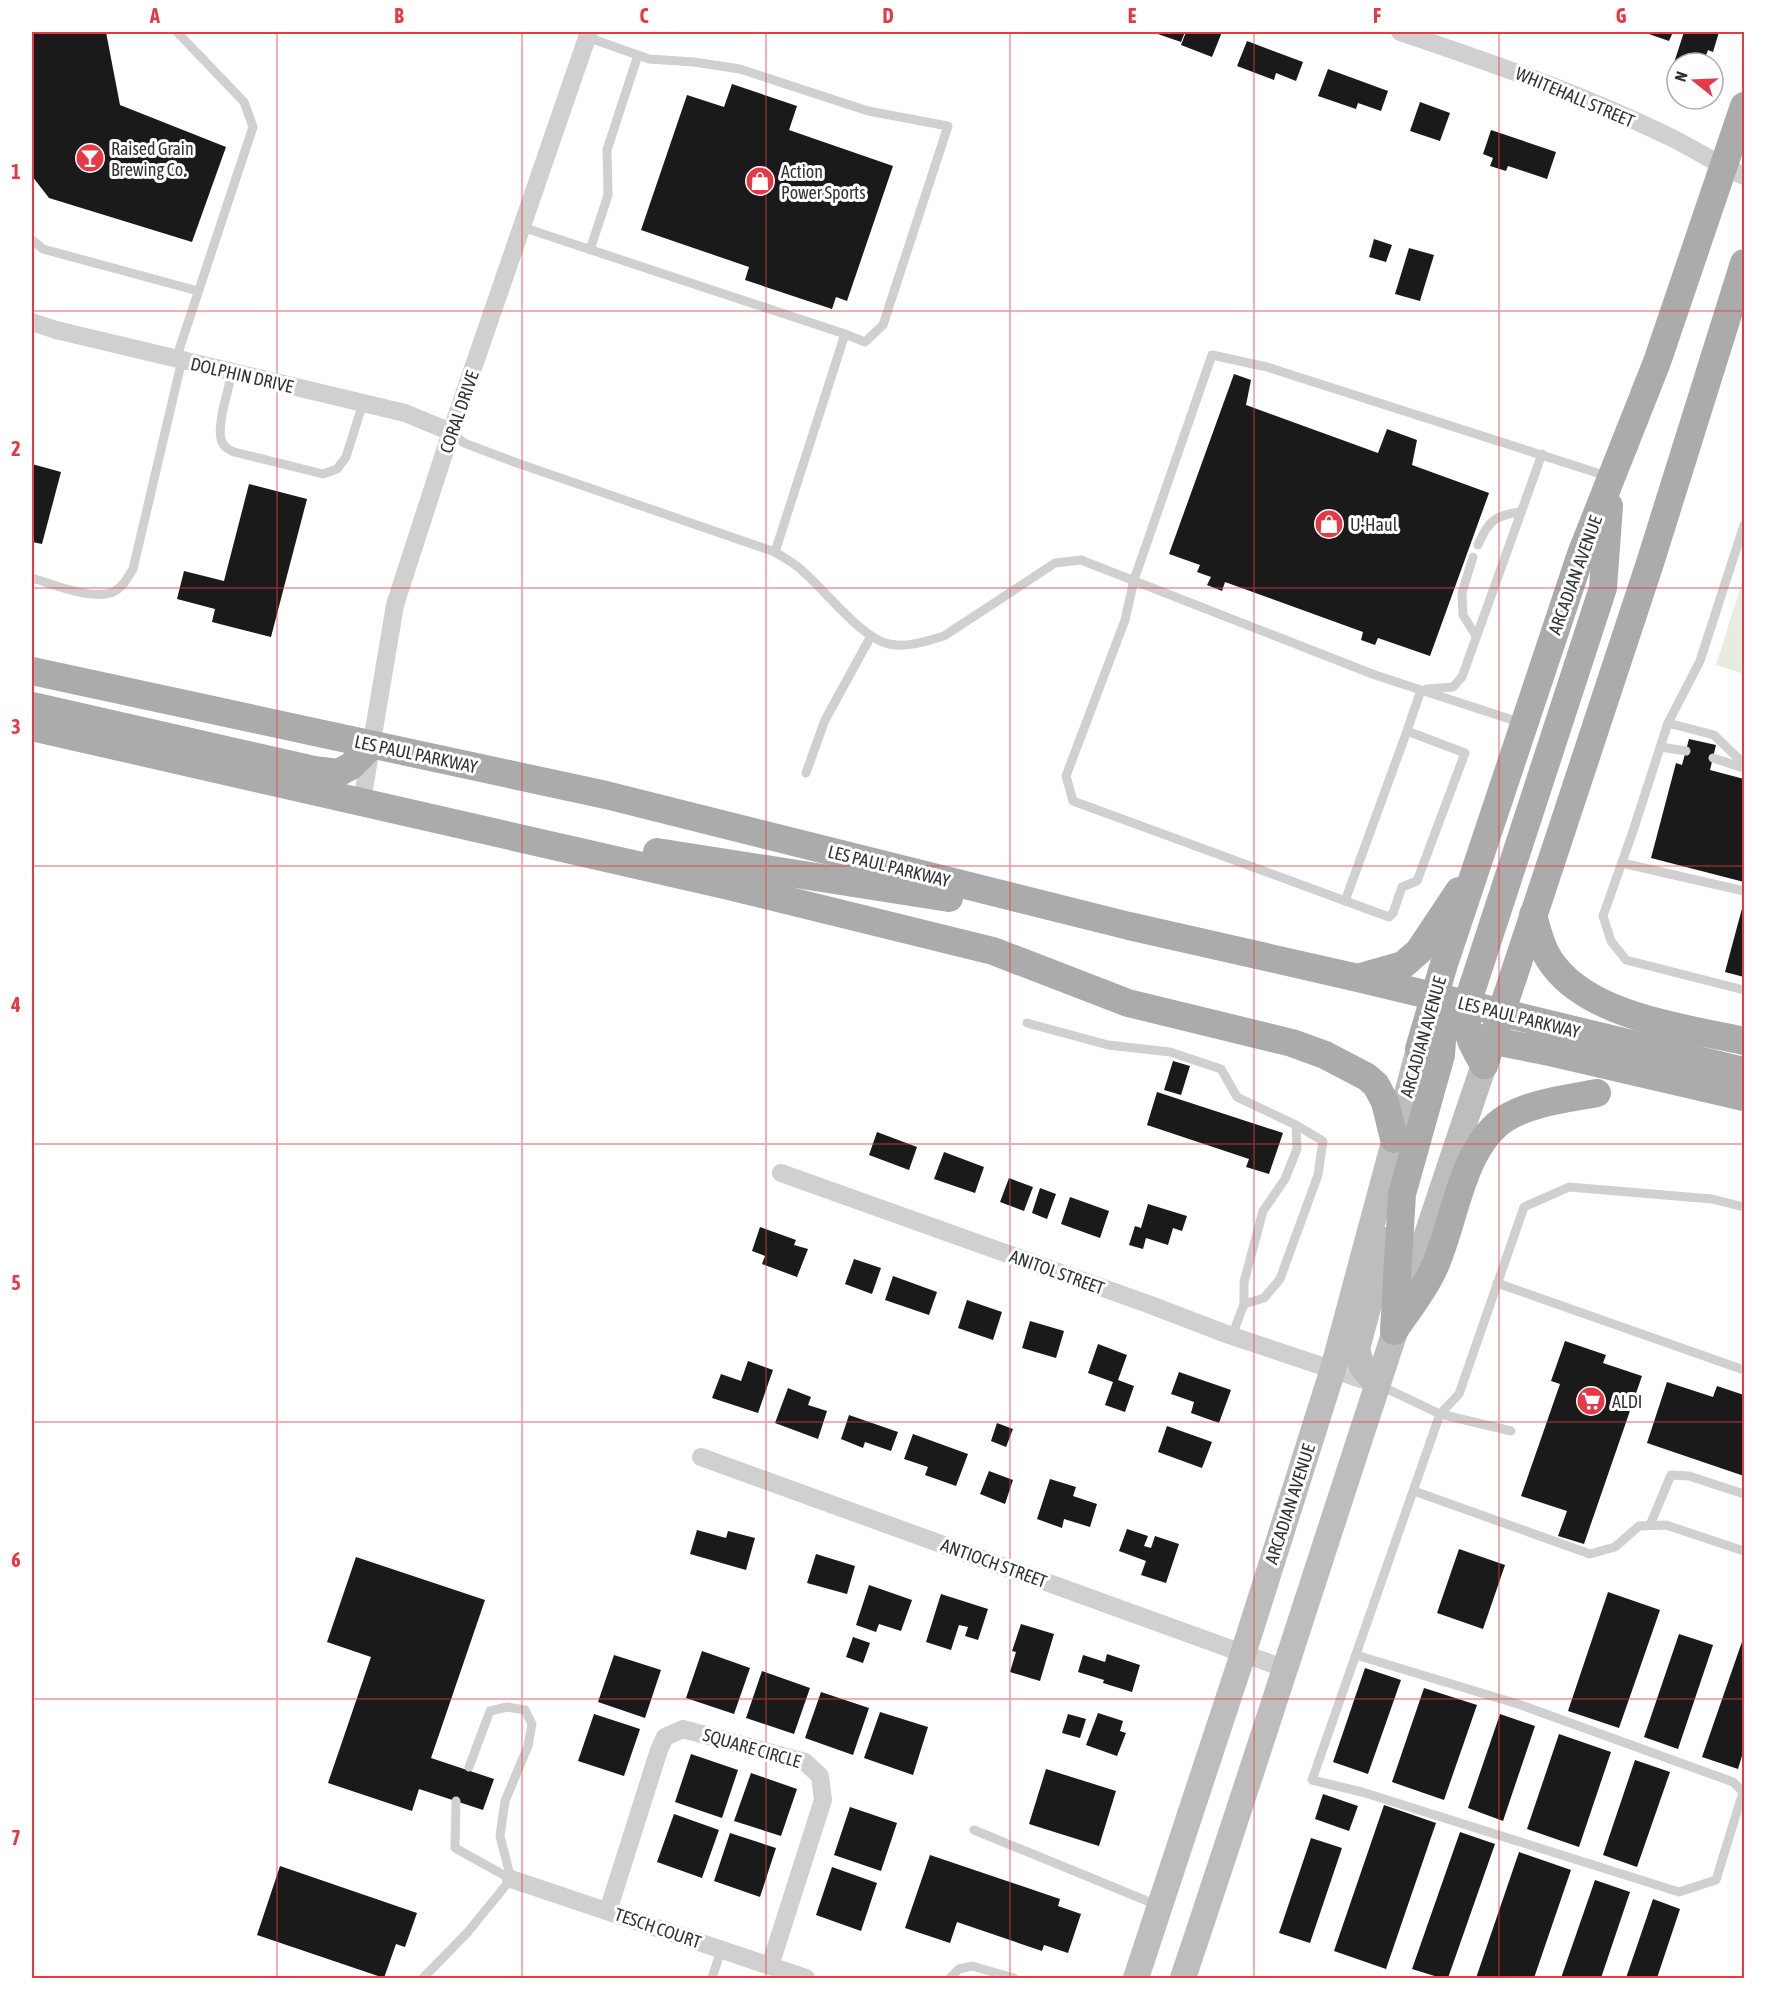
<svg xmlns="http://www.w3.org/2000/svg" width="1776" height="2010" viewBox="0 0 1776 2010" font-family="'Asap Condensed',sans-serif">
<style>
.green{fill:#e6ecdf}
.building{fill:#1a1a1a}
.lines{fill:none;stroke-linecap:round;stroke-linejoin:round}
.lane{stroke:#d0d0d0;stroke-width:9}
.street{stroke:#d0d0d0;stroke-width:18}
.secondary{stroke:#bdbdbd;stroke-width:26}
.primary{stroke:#ababab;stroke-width:28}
.grid{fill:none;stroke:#e63946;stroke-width:1.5;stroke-opacity:0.55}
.labels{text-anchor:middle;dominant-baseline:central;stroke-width:6;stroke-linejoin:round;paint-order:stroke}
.street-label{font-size:18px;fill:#333;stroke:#fff}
.poi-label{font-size:18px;fill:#333;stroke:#fff;text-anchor:start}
.neatline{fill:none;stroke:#e63946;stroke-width:2}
.grid-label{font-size:20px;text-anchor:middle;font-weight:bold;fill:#e63946}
</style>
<rect width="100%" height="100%" fill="#fff"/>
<!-- green -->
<path class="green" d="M1744,576V674L1716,665Z"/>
<!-- building -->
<g class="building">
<path d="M32,32H106L120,105L226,147L192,242L49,198L32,176Z"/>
<path d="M1152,32H1185L1181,42Z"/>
<path d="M1186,32H1222L1212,57L1181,45Z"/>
<path d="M1643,32H1673L1669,41Z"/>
<path d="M1684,32H1719L1713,52L1708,50L1703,63H1677V77L1670,75Z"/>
<path d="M1247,41L1303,62L1296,81L1276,73L1274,80L1237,66Z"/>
<path d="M1328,69L1388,91L1381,111L1358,103L1356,109L1318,96Z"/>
<path d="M732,84L797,106L789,130L893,166L847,301L836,297L832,309L745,280L749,267L641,230L687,95L724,107Z"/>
<path d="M1420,102L1450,113L1440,141L1410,131Z"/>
<path d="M1491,130L1556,152L1547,179L1508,166L1506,171L1490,166L1493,158L1483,154Z"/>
<path d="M1374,239L1392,245L1386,262L1369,257Z"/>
<path d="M1409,248L1434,255L1420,301L1395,294Z"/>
<path d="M1234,374L1251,380L1246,405L1378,453L1387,429L1417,440L1412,465L1489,493L1430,656L1378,638L1375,645L1361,640L1363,632L1225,582L1222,591L1207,585L1211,577L1197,572L1200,565L1169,554Z"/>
<path d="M32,464L61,472L42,544L32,542Z"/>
<path d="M249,484L307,499L271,637L212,622L215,609L177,599L184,571L224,581Z"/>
<path d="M1689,739L1716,745L1710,770L1744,779V882L1651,858L1676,763L1682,765Z"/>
<path d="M1744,901V977L1725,972Z"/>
<path d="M1173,1061L1190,1066L1181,1095L1164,1090Z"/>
<path d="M1157,1092L1283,1133L1269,1174L1246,1167L1249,1159L1147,1125Z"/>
<path d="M877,1132L917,1147L909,1170L869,1155Z"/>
<path d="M944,1152L984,1167L975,1193L934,1179Z"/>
<path d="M1009,1178L1033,1187L1024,1211L1000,1202Z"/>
<path d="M1040,1188L1056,1194L1047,1219L1032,1213Z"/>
<path d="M1070,1197L1109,1211L1100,1238L1061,1224Z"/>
<path d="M1148,1204L1187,1216L1182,1231L1173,1228L1168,1245L1146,1238L1143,1249L1129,1245L1135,1226L1141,1228Z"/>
<path d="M760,1227L796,1240L794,1245L808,1249L797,1277L762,1264L765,1256L752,1251Z"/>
<path d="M854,1259L881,1268L872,1294L845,1284Z"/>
<path d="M893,1276L937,1292L929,1315L885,1300Z"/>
<path d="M967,1300L1002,1312L993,1340L958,1328Z"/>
<path d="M1030,1321L1064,1331L1056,1358L1022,1348Z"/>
<path d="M1565,1341L1606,1355L1603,1363L1642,1376L1584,1544L1558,1536L1567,1511L1521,1496L1560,1384L1551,1381Z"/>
<path d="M1098,1344L1127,1355L1118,1380L1134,1386L1125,1412L1105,1405L1113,1382L1088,1373Z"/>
<path d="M748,1361L773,1370L758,1413L712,1398L721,1374L741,1381Z"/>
<path d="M1179,1372L1231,1390L1219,1423L1191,1413L1194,1402L1171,1394Z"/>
<path d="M1667,1382L1713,1397L1717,1386L1744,1395V1476L1647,1443Z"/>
<path d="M788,1388L811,1397L808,1405L827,1411L818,1439L775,1423Z"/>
<path d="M849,1415L898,1432L891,1451L865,1442L863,1448L841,1439Z"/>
<path d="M997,1423L1013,1429L1006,1447L991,1441Z"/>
<path d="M1167,1426L1212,1442L1202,1468L1158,1452Z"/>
<path d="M913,1434L968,1454L956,1486L925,1475L928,1467L904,1459Z"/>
<path d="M989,1471L1013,1480L1005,1504L980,1494Z"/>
<path d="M1050,1479L1076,1487L1073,1496L1097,1504L1090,1527L1064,1519L1062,1528L1037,1519Z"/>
<path d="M1127,1529L1148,1536L1144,1546L1151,1548L1155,1536L1179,1544L1166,1583L1141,1575L1146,1561L1119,1551Z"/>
<path d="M697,1530L726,1538L728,1531L755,1538L746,1570L690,1554Z"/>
<path d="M1459,1549L1505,1565L1483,1629L1437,1613Z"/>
<path d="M816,1554L855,1566L847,1594L807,1583Z"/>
<path d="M356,1557L485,1600L431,1758L494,1779L483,1810L419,1789L412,1811L328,1783L371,1657L327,1642Z"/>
<path d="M869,1585L912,1600L901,1631L879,1624L876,1632L856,1625Z"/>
<path d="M1608,1592L1660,1610L1619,1728L1568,1711Z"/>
<path d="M941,1594L988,1609L978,1640L965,1636L968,1627L959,1625L951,1650L926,1642Z"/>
<path d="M1021,1624L1054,1634L1040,1681L1010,1672L1016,1652L1012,1651Z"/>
<path d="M1679,1634L1713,1645L1678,1749L1644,1737Z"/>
<path d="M1744,1636V1749L1738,1769L1702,1757Z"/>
<path d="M853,1637L870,1643L863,1663L846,1657Z"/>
<path d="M702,1651L750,1668L734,1714L686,1698Z"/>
<path d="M1107,1654L1140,1665L1132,1692L1103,1683L1104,1680L1078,1672L1083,1655L1105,1662Z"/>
<path d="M614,1655L661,1670L645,1718L598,1702Z"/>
<path d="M1365,1668L1401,1680L1368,1774L1333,1762Z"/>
<path d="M762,1671L810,1688L794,1734L746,1718Z"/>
<path d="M1424,1688L1477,1705L1444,1800L1392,1782Z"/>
<path d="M821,1692L869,1708L853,1755L805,1738Z"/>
<path d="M880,1712L928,1727L913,1775L864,1758Z"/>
<path d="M1098,1713L1123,1721L1120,1731L1126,1733L1117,1756L1086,1745Z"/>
<path d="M594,1714L640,1729L624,1776L578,1761Z"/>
<path d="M1068,1714L1086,1719L1080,1738L1062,1733Z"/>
<path d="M1500,1714L1535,1726L1503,1821L1468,1808Z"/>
<path d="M1559,1734L1611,1752L1579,1847L1527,1829Z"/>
<path d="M691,1754L738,1770L722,1818L675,1802Z"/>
<path d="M1635,1760L1670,1772L1637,1867L1603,1855Z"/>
<path d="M1046,1769L1116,1791L1099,1846L1029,1824Z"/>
<path d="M751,1773L797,1789L781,1836L734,1821Z"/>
<path d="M1323,1794L1358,1806L1349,1831L1315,1819Z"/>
<path d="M1384,1805L1436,1823L1386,1969L1334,1951Z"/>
<path d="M850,1807L897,1823L881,1871L834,1855Z"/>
<path d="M674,1814L719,1830L702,1878L657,1862Z"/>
<path d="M1460,1832L1495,1844L1448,1978H1441L1412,1969Z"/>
<path d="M730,1833L776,1848L760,1897L714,1881Z"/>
<path d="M1311,1838L1342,1848L1310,1943L1279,1933Z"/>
<path d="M1519,1852L1571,1870L1534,1978H1476Z"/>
<path d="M930,1855L1060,1899L1058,1906L1081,1914L1068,1953L1044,1945L1042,1951L957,1922L950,1943L905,1928Z"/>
<path d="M280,1866L417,1913L405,1947L396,1944L384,1978L257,1935Z"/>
<path d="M832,1867L877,1883L861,1931L816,1915Z"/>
<path d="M1595,1880L1630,1892L1601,1978H1561Z"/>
<path d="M1653,1899L1680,1909L1657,1978H1626Z"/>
</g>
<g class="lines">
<!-- lane -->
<g class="lane">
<path d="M587,37L649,59L694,62L740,69L868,111L948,126L883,325L865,342L845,334"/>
<path d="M522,227L845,334L775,552"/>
<path d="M32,240L43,249L198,291"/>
<path d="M590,250L608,195L607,150L638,55"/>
<path d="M176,359L253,127L244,102L177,32"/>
<path d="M232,372C229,389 217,423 221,439C223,447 228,449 234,452L323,474L337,469L346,457L363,403"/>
<path d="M451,432L464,443L517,463L775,552C782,557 791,561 798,567C823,587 860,638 889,644C907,648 927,641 944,636L1055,563L1081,560L1375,675L1522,723"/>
<path d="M1744,525L1700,661L1668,723L1633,831L1603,916L1611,941L1626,960L1744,990"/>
<path d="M1478,545C1488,521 1495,515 1521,512"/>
<path d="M1473,557L1462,593L1463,615L1476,636"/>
<path d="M32,578C53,584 95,602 115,591C124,586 128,577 133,569L182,360"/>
<path d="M1427,689L1453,687L1462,677L1542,454"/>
<path d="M1421,690L1407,731L1465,753L1417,881L1402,887L1393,913L1389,917L1073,801L1066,776L1125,620L1134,580L1212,355L1267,367L1610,477"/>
<path d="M1668,723L1714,735L1744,764"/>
<path d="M1661,747L1686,751"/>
<path d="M1713,758L1744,768"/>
<path d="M806,773L825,720L871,636"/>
<path d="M1622,863L1744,891"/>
<path d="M1345,901L1407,731"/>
<path d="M1027,1023L1108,1045L1170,1052L1221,1069L1237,1097L1296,1125L1323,1141L1318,1175L1280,1279L1264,1298L1244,1304"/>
<path d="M1497,1283L1744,1370"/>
<path d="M1232,1336L1244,1304V1282L1263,1211L1285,1179L1297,1149L1296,1125"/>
<path d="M1379,1385L1440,1414L1511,1431"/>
<path d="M1414,1491L1590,1554L1615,1547L1639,1526L1666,1525L1744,1551"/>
<path d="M1650,1525L1671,1475L1689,1476L1744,1494"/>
<path d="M1356,1655L1521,1705L1733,1782L1743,1792L1716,1880L1679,1892L1362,1792L1312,1780L1440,1414L1459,1394L1524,1207L1569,1187L1712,1199L1744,1207"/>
<path d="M469,1767L490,1711L507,1707L525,1710L532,1724L528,1746L505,1801L500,1836L511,1879"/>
<path d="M456,1801L455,1848L511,1879"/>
<path d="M974,1830L1157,1905"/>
<path d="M423,1978L467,1933L511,1879"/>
<path d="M712,1978L721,1950"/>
<path d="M950,1978L959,1969L972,1966L1014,1978"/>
</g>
<!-- street -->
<g class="street">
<path d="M1400,32C1492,63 1584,95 1672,138C1696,150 1719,165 1744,176"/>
<path d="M32,322L56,330L405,413L451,432"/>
<path d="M362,801L395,605L451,432L589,32"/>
<path d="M781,1173L1148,1304L1229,1335L1376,1384"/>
<path d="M701,1457L1286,1669"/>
<path d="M511,1879L806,1978"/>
<path d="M608,1911L659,1750L665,1737L683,1729L805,1762L820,1776L823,1800L770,1966"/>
</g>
<!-- secondary -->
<g class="secondary">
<path d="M1377,1384L1362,1367L1357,1349L1377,1274V1237"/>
<path d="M1136,1978L1243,1654L1333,1369L1419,1049"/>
<path d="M1183,1978C1285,1675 1380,1369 1484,1065"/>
</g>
<!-- primary -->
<g class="primary">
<path d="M32,671L606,795L1129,926L1358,978L1744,1071"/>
<path d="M32,706L314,770L338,773L351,766L372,745"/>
<path d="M32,727L725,885L993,951L1128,1003L1292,1043L1325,1055L1367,1077L1376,1085L1385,1102L1394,1139"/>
<path d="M657,852L949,898"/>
<path d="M1533,915C1538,933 1542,951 1554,966C1593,1017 1685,1028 1744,1041"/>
<path d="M1361,977L1403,965L1419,951L1459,891"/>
<path d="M1474,1037L1550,1052L1744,1097"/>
<path d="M1419,1049L1444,964L1581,554L1657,362L1744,106"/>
<path d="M1484,1065L1650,563L1744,263"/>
<path d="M1484,1065C1470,1041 1465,1033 1467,1004L1603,588L1609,506"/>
<path d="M1395,1329C1408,1310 1425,1289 1434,1268C1455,1223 1461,1146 1506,1118C1533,1102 1566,1099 1597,1093"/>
<path d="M1394,1331L1402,1194L1441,1055L1443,1027L1440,1010L1436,1001"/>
</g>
</g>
<!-- grid -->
<path class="grid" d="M277,32V1978M522,32V1978M766,32V1978M1010,32V1978M1254,32V1978M1499,32V1978M32,311H1744M32,588H1744M32,866H1744M32,1144H1744M32,1422H1744M32,1699H1744"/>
<!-- icons -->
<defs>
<g id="bar-disc" transform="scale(1.5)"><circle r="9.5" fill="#e63946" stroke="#fff"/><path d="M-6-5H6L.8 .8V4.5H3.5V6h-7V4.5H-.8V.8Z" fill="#fff"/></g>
<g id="shop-disc" transform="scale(1.5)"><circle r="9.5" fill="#e63946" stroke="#fff"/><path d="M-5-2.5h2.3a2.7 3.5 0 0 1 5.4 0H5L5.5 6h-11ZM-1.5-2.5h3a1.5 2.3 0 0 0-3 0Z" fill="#fff"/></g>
<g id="supermarket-disc" transform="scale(1.5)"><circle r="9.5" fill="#e63946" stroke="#fff"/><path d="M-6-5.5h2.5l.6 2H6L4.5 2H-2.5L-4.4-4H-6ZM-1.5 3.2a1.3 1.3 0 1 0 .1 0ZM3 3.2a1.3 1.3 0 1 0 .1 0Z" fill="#fff"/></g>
</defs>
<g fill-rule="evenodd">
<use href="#bar-disc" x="90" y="158"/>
<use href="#shop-disc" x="760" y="181"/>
<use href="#shop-disc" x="1329" y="524"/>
<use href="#supermarket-disc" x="1591" y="1401"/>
</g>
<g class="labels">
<!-- street labels -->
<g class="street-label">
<text transform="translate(1575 97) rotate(23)">WHITEHALL STREET</text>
<text transform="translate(242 375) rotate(13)">DOLPHIN DRIVE</text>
<text transform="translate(459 412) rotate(-71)">CORAL DRIVE</text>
<text transform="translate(1575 575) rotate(-70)">ARCADIAN AVENUE</text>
<text transform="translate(416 754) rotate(12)">LES PAUL PARKWAY</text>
<text transform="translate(889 866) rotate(14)">LES PAUL PARKWAY</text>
<text transform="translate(1519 1017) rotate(14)">LES PAUL PARKWAY</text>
<text transform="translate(1423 1037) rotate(-74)">ARCADIAN AVENUE</text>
<text transform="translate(1057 1272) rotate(20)">ANITOL STREET</text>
<text transform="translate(1290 1504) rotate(-72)">ARCADIAN AVENUE</text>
<text transform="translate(994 1563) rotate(20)">ANTIOCH STREET</text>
<text transform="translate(752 1748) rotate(16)">SQUARE CIRCLE</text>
<text transform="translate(658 1928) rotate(19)">TESCH COURT</text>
</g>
<!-- poi labels -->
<g class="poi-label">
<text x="111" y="148">Raised Grain<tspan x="111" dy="21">Brewing Co.</tspan></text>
<text x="781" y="171">Action<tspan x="781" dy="21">Power Sports</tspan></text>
<text x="1350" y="524">U-Haul</text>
<text x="1612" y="1401">ALDI</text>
</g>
</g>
<!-- border -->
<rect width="1776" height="2010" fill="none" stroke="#ffffff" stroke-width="66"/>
<!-- north arrow -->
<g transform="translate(1695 81) rotate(288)"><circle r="28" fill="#ffffff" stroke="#adadad" stroke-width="1.5"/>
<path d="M0-4.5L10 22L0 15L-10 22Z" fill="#e63946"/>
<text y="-9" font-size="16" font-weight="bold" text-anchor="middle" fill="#333333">N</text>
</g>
<rect x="33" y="33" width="1710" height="1944" class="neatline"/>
<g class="grid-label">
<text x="155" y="23">A</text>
<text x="399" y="23">B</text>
<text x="644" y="23">C</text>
<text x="888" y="23">D</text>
<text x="1132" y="23">E</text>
<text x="1377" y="23">F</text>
<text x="1621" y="23">G</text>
<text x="16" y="179">1</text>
<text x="16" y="456">2</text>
<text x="16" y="734">3</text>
<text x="16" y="1012">4</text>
<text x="16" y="1290">5</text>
<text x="16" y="1567">6</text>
<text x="16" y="1845">7</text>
</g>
</svg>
